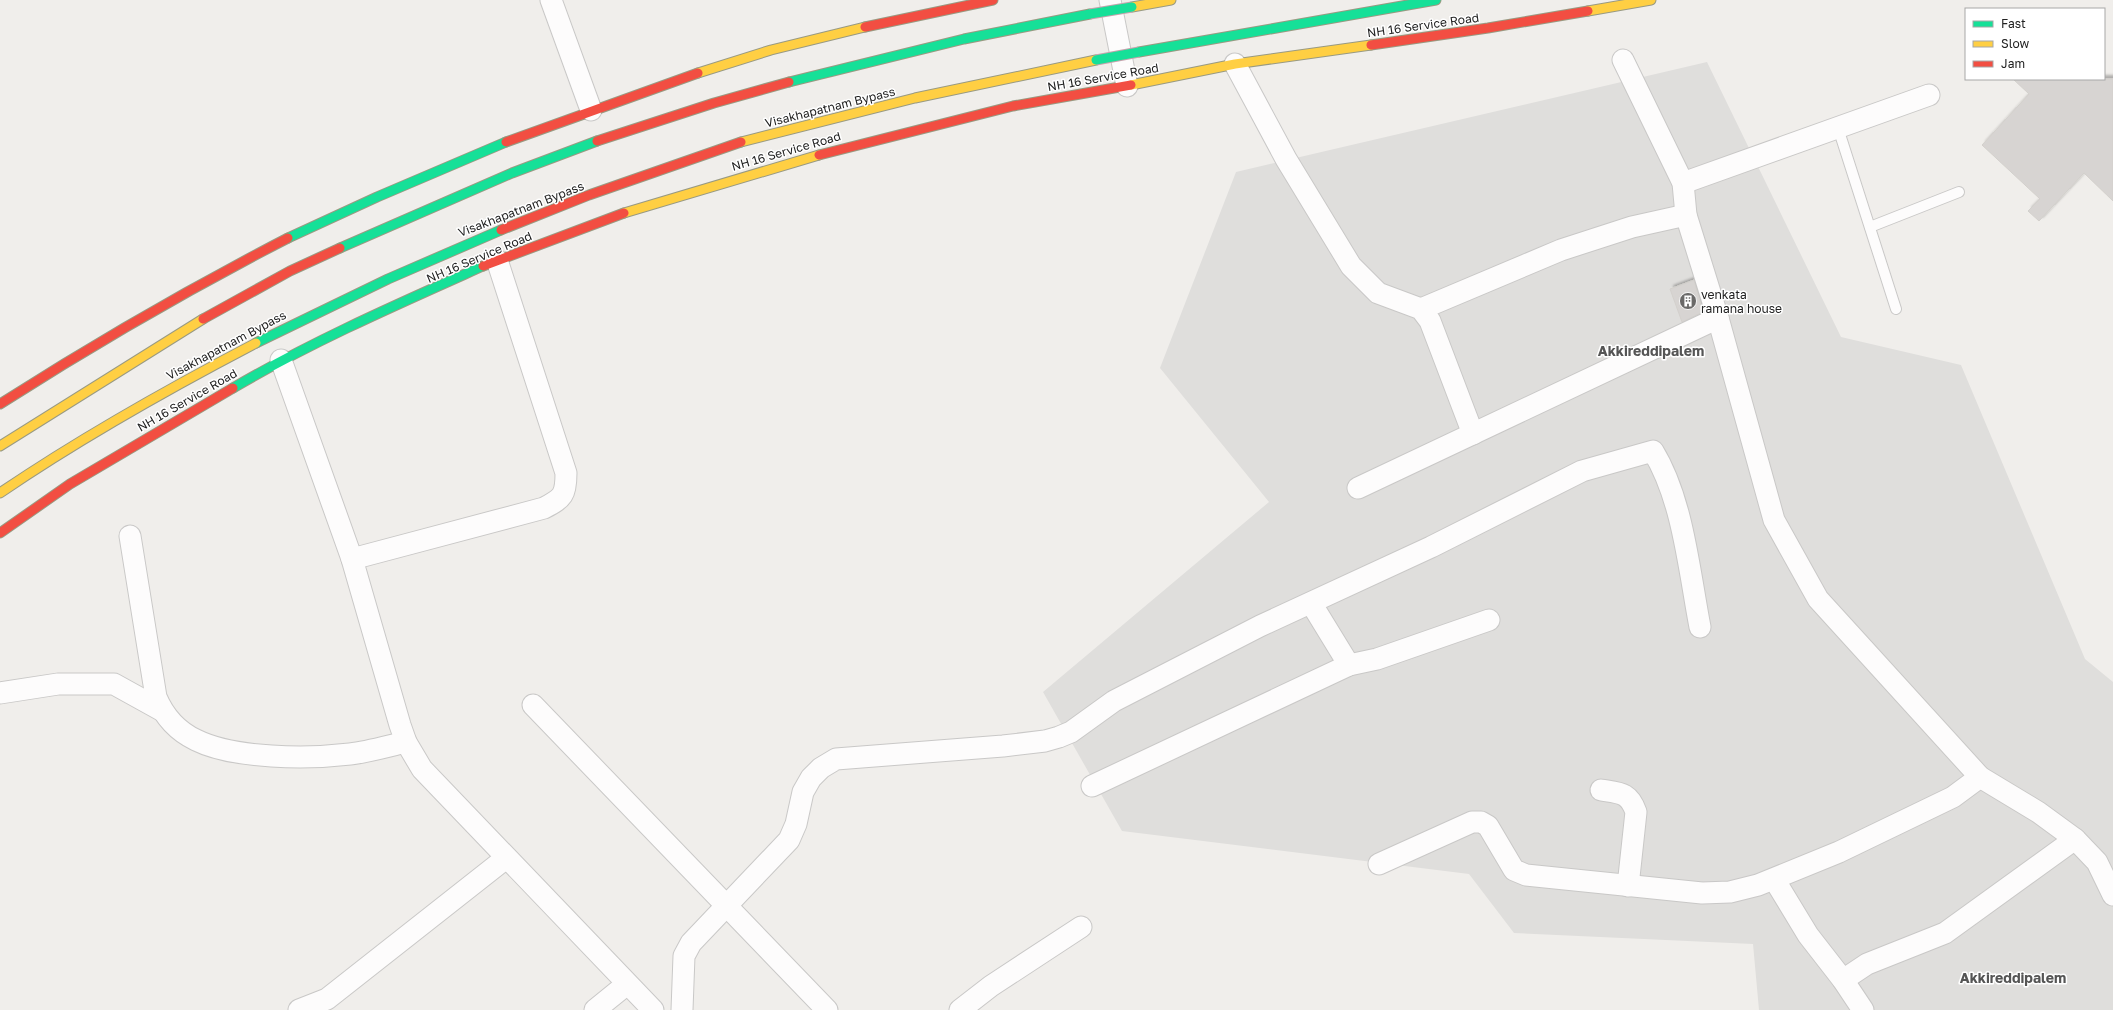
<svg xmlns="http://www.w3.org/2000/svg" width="2113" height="1010" viewBox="0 0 2113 1010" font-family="'Golos Text',sans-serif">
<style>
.residential{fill:#dfdedc}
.building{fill:#d7d4d2;stroke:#d3d0cc;filter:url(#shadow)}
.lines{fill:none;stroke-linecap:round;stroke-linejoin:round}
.lane-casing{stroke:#c9c8c7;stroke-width:12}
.street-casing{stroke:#c9c8c7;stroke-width:23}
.fast-casing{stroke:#999a82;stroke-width:11}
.slow-casing{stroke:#999a82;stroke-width:11}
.jam-casing{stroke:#999a82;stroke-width:11}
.lane{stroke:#fdfcfc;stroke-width:10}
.street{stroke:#fdfcfc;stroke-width:21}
.fast{stroke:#16e098;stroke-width:9}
.slow{stroke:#ffcf43;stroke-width:9}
.jam{stroke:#f24e42;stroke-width:9}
.fast-bridge-casing{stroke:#c5a2ac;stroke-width:11;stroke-linecap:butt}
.fast-bridge{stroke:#16e098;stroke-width:9}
.labels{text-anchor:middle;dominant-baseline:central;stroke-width:3;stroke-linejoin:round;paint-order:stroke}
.street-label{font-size:12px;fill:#222;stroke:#fff}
.poi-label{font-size:12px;fill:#222;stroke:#fff;text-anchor:start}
.quarter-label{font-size:14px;font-weight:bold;fill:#555;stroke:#fff}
</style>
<defs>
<filter id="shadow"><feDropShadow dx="3.5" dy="-3.5" stdDeviation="1" flood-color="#0004"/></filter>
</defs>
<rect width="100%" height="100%" fill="#f0eeeb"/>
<!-- residential -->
<path class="residential" d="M1707,62L1841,337L1961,365L2085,659L2113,682V1010H1759L1753,944L1514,933L1469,874L1122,831L1043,692L1269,502L1160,368L1236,172Z"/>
<!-- building -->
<g class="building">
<path d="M2013,79H2113V201L2084,173L2039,221L2028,211L2040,199L1982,145L2029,94Z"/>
<path d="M1694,280L1703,312L1682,322L1670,289Z"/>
</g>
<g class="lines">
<!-- lane casing -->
<g class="lane-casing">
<g id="lane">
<path d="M1838,128L1896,309"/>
<path d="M1870,227L1959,192"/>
</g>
</g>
<!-- street casing -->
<g class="street-casing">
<g id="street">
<path d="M551,0L591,110"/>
<path d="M1110,0L1127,86"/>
<path d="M1623,60L1683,183L1686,215L1718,318L1774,520L1818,599L1980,777L2038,812L2075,839L2097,862L2113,895"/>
<path d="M1235,64L1286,159L1351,266L1378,293L1421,309L1430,321L1473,434"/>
<path d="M1683,183L1929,95"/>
<path d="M1421,309L1561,250L1632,227L1686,215"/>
<path d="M281,360L352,559L400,725L406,742L422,769L653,1010"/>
<path d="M1358,488L1718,318"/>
<path d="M130,536L156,697C164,716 177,731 196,740C234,759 308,759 350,754C368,752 388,746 406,742"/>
<path d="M352,559L544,508C563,498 566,495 566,473L497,260"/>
<path d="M1311,603L1349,665"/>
<path d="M0,693L58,684H114L161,710"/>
<path d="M533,705L827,1010"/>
<path d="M1092,786L1349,665L1377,659L1489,620"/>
<path d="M1601,790C1620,793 1629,792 1636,812L1628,886"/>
<path d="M1379,864L1472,822H1481L1488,826L1514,870L1526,875L1702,893L1730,892L1758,885L1839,852L1953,797L1980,777"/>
<path d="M1774,879L1808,935L1843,980L1863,1010"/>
<path d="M1843,980L1867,964L1945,933L2075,839"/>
<path d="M299,1010L327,999L506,858"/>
<path d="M595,1010L627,984"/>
<path d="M682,1010L684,956L691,943L789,840L796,824L803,792L811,778L821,768L836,759L1003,746L1045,741L1059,737L1071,732L1114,701L1260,626L1431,547L1582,471L1653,451C1683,500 1689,570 1700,627"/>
<path d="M960,1010L991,986L1081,927"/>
</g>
</g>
<!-- fast casing -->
<g class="fast-casing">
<g id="fast">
<path d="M1139,52L1436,0"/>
<path d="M789,82L964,39L1090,14"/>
<path d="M288,238L377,197L506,142"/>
<path d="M340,248L512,173L597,141"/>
<path d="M256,343L388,279L501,230"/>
<path d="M233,388C313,341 398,304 483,266"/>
</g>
</g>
<!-- slow casing -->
<g class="slow-casing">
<g id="slow">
<path d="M1132,7L1171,0"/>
<path d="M1588,11L1651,0"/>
<path d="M698,73L771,50L865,27"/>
<path d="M1131,85L1235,64L1371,45"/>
<path d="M741,142L915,98L1096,60"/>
<path d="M624,213L819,155"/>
<path d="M0,446L203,319"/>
<path d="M0,493C82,437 168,389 256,343"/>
</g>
</g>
<!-- jam casing -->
<g class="jam-casing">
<g id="jam">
<path d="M865,27L993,0"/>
<path d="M1371,45L1488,28L1588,11"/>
<path d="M597,141L714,103L789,82"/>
<path d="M506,142L698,73"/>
<path d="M819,155L1013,106L1131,85"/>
<path d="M501,230L589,195L741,142"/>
<path d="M483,266L624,213"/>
<path d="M203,319L290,271L340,248"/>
<path d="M0,404C94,344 189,289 288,238"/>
<path d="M0,533L70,484L233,388"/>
</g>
</g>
<!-- lane -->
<use href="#lane" class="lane"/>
<!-- street -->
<use href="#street" class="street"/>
<!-- fast -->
<use href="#fast" class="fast"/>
<!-- slow -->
<use href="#slow" class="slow"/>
<!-- jam -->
<use href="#jam" class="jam"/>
<!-- fast-bridge casing -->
<g class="fast-bridge-casing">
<g id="fast-bridge">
<path d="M1090,14L1132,7"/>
<path d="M1096,60L1139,52"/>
</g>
</g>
<!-- fast-bridge -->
<use href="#fast-bridge" class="fast-bridge"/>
</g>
<!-- icons -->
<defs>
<g id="building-disc" transform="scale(0.9)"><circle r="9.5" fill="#6a6968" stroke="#fff"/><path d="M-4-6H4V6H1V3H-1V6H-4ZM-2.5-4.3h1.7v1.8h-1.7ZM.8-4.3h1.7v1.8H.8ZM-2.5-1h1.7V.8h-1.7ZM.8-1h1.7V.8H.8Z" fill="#fff"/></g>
</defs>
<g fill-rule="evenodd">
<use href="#building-disc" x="1688" y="301"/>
</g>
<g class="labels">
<!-- street labels -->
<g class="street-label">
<text transform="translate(1423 25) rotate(-8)">NH 16 Service Road</text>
<text transform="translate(1103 77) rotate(-10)">NH 16 Service Road</text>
<text transform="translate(830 107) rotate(-14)">Visakhapatnam Bypass</text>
<text transform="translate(786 151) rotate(-16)">NH 16 Service Road</text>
<text transform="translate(521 209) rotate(-21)">Visakhapatnam Bypass</text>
<text transform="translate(479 257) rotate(-23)">NH 16 Service Road</text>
<text transform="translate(226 345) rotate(-28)">Visakhapatnam Bypass</text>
<text transform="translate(187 400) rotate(-30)">NH 16 Service Road</text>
</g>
<!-- poi labels -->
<g class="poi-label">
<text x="1701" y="294">venkata<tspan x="1701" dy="14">ramana house</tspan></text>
</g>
<!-- quarter labels -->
<g class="quarter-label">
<text x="1651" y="350">Akkireddipalem</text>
<text x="2013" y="977">Akkireddipalem</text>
</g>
</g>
<!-- legend -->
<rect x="1965" y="8" width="140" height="72" fill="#ffffff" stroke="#a7a7a7"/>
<rect x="1973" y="21" width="20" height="6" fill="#16e098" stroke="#a7a7a7"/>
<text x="2001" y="28" font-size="12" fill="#222222">Fast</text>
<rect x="1973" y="41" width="20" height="6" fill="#ffcf43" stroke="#a7a7a7"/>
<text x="2001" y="48" font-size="12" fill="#222222">Slow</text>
<rect x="1973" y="61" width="20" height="6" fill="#f24e42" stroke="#a7a7a7"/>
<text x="2001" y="68" font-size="12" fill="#222222">Jam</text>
</svg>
